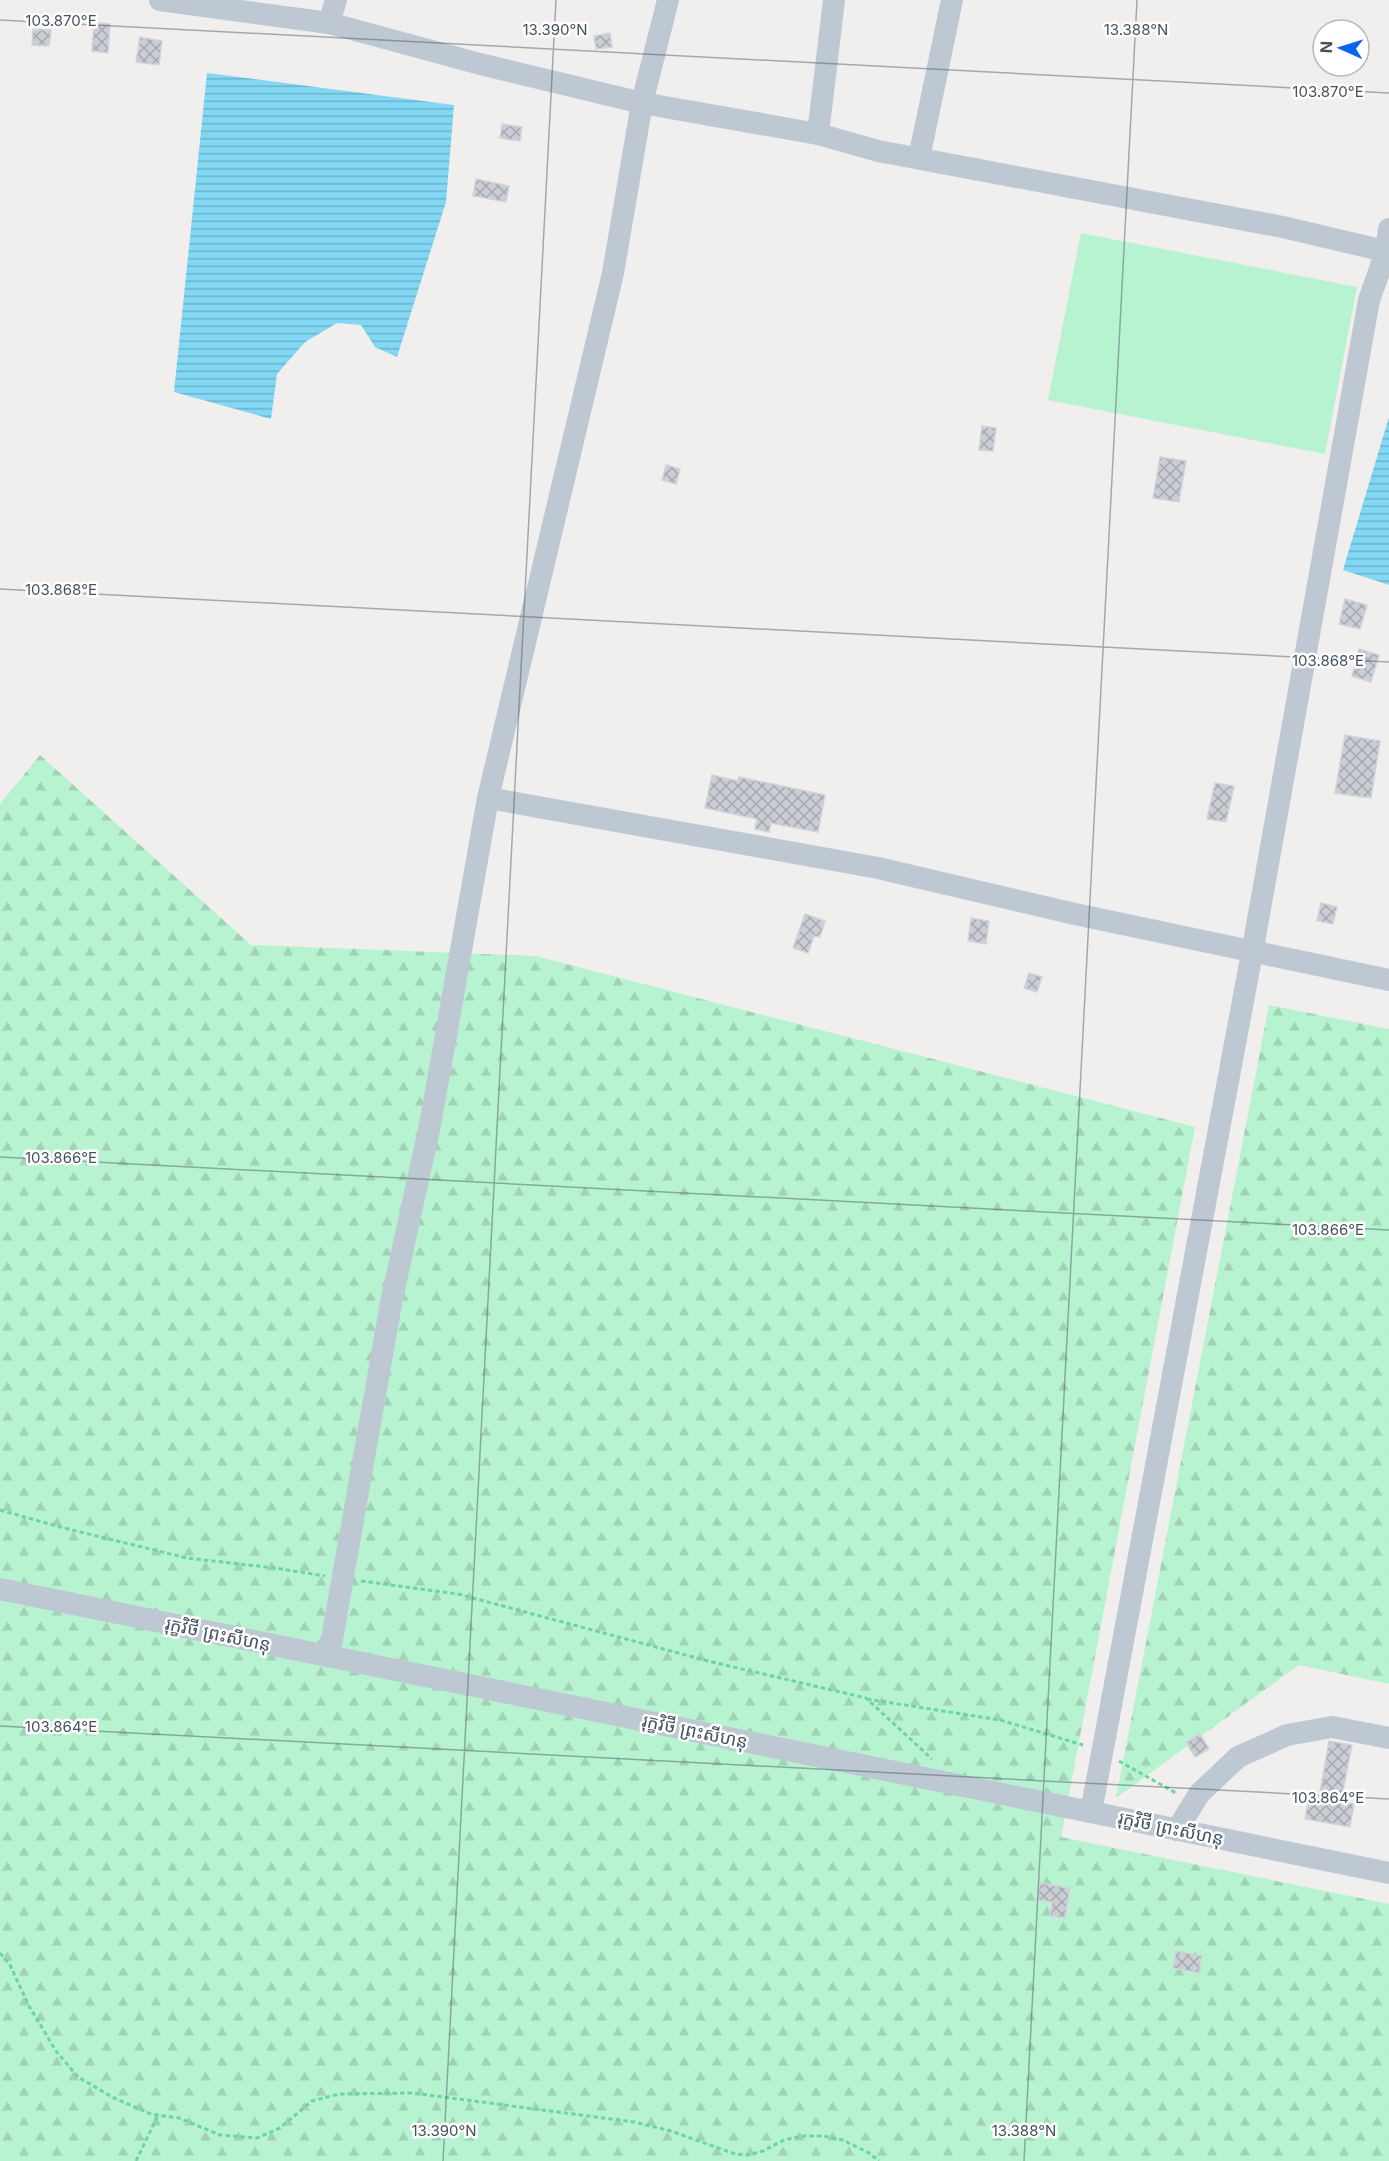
<svg xmlns="http://www.w3.org/2000/svg" width="1389" height="2161" viewBox="0 0 1389 2161" font-family="Inter,'Noto Sans Khmer',sans-serif">
<style>
.forest{fill:url(#forest-firs)}
.pitch{fill:#b8f3d1}
.water{fill:url(#water-rules)}
.building{fill:url(#building-cross-hatch);stroke:#d2d4db;stroke-width:1.5}
.lines{fill:none;stroke-linecap:round;stroke-linejoin:round}
.path{stroke:#6dd4a5;stroke-width:3;stroke-dasharray:4.5 3;stroke-linecap:butt}
.minor{stroke:#bdc8d2;stroke-width:22}
.ticks{fill:none;stroke:#45515d;stroke-width:1.5;stroke-opacity:0.45}
.labels{text-anchor:middle;dominant-baseline:central;stroke-width:5;stroke-linejoin:round;paint-order:stroke}
.street-label{font-size:18px;fill:#45515d;stroke:#fff}
.ticks-label{font-size:15px;text-anchor:middle;fill:#45515d;stroke:#fff;stroke-width:5;stroke-linejoin:round;paint-order:stroke}
</style>
<defs>
<pattern id="forest-firs" width="22" height="20" patternUnits="userSpaceOnUse" patternTransform="scale(1.5)"><rect width="22" height="20" fill="#b8f3d1"/><path d="M5 1l3.5 6h-7zM16 11l3.5 6h-7z" fill="#a0d2b6"/></pattern>
<pattern id="water-rules" width="6" height="5" patternUnits="userSpaceOnUse" patternTransform="scale(1.5)"><rect width="6" height="5" fill="#82d8f4"/><path d="M0 2.5h6" fill="none" stroke="#6cb2c9"/></pattern>
<pattern id="building-cross-hatch" width="8" height="8" patternUnits="userSpaceOnUse" patternTransform="scale(1.5)"><rect width="8" height="8" fill="#cacdd4"/><path d="M0 0l8 8M0 8l8-8" fill="none" stroke="#a6a9af"/></pattern>
</defs>
<rect width="100%" height="100%" fill="#f1eeee"/>
<!-- forest -->
<g class="forest">
<path d="M40,755L251,945L536,956L1195,1127L1061,1837L1389,1904V2161H0V804Z"/>
<path d="M1269,1005L1389,1029V1684L1299,1665L1116,1798Z"/>
</g>
<!-- pitch -->
<path class="pitch" d="M1081,233L1357,287L1325,454L1048,400Z"/>
<!-- water -->
<g class="water">
<path d="M207,73L454,105L446,202L397,357L375,347L361,325L337,323L305,342L277,374L271,419L174,392Z"/>
<path d="M1389,417V585L1343,570Z"/>
</g>
<!-- building -->
<g class="building">
<path d="M94,23L110,24L108,53L92,51Z"/>
<path d="M33,29L51,30L49,46L32,45Z"/>
<path d="M610,33L612,47L596,49L594,36Z"/>
<path d="M140,37L162,41L159,65L136,62Z"/>
<path d="M502,124L522,127L520,141L500,138Z"/>
<path d="M476,179L509,186L506,202L473,196Z"/>
<path d="M982,426L996,428L993,451L979,450Z"/>
<path d="M1160,457L1186,461L1179,502L1153,498Z"/>
<path d="M666,465L680,469L676,484L662,480Z"/>
<path d="M1345,599L1367,605L1360,629L1339,624Z"/>
<path d="M1359,649L1379,655L1371,682L1352,676Z"/>
<path d="M1345,735L1380,741L1371,798L1335,793Z"/>
<path d="M712,775L738,781L739,777L825,795L818,832L771,823L769,832L755,829L757,819L705,808Z"/>
<path d="M1215,783L1234,786L1226,822L1207,819Z"/>
<path d="M1321,903L1337,907L1333,924L1317,921Z"/>
<path d="M805,914L825,921L820,937L814,936L808,953L793,948Z"/>
<path d="M971,918L989,921L986,944L968,941Z"/>
<path d="M1029,973L1042,977L1037,992L1024,988Z"/>
<path d="M1200,1734L1209,1749L1195,1757L1186,1742Z"/>
<path d="M1329,1741L1352,1745L1341,1801L1354,1804L1350,1827L1305,1819L1309,1796L1319,1798Z"/>
<path d="M1040,1883L1070,1888L1065,1918L1050,1916L1052,1902L1037,1900Z"/>
<path d="M1176,1951L1202,1956L1199,1973L1173,1968Z"/>
</g>
<g class="lines">
<!-- path -->
<g class="path">
<path d="M0,1510L60,1527L187,1558L275,1568L325,1576"/>
<path d="M361,1581L458,1594L708,1661L866,1698L932,1759"/>
<path d="M867,1699L1000,1720L1083,1745"/>
<path d="M1119,1761L1176,1793"/>
<path d="M0,1953L10,1965L29,2006L56,2051L78,2077L114,2098L151,2114L179,2118L220,2135L257,2138L280,2128L312,2101L339,2094L413,2093L634,2122L671,2131L735,2154L748,2155L763,2151L784,2140L802,2136H823L843,2140L869,2153L879,2161"/>
<path d="M136,2161L158,2115"/>
</g>
<!-- minor -->
<g class="minor">
<path d="M160,0L329,23L480,64L642,103L818,134L878,151L1283,227L1389,252"/>
<path d="M329,23L336,0"/>
<path d="M818,134L834,0"/>
<path d="M919,158L952,0"/>
<path d="M488,798L878,868L1075,914L1389,980"/>
<path d="M0,1589L1389,1873"/>
<path d="M329,1656L392,1298L430,1125L488,798L613,273L642,103L668,0"/>
<path d="M1091,1812L1252,953L1369,300L1386,252L1389,229"/>
<path d="M1177,1830L1199,1794L1238,1757L1287,1735L1332,1727L1389,1738"/>
</g>
</g>
<!-- ticks -->
<path class="ticks" d="M0,20L1389,93M0,589L1389,662M0,1157L1389,1230M0,1726L1389,1799M443,2161L556,0M1024,2161L1137,0"/>
<g class="labels">
<!-- street labels -->
<g class="street-label">
<text transform="translate(218 1634) rotate(12)">រុក្ខវិថី ព្រះសីហនុ</text>
<text transform="translate(695 1731) rotate(12)">រុក្ខវិថី ព្រះសីហនុ</text>
<text transform="translate(1171 1828) rotate(12)">រុក្ខវិថី ព្រះសីហនុ</text>
</g>
</g>
<g class="ticks-label">
<text x="61" y="26">103.870°E</text>
<text x="555" y="35">13.390°N</text>
<text x="1136" y="35">13.388°N</text>
<text x="1328" y="97">103.870°E</text>
<text x="61" y="595">103.868°E</text>
<text x="1328" y="666">103.868°E</text>
<text x="61" y="1163">103.866°E</text>
<text x="1328" y="1235">103.866°E</text>
<text x="61" y="1732">103.864°E</text>
<text x="1328" y="1803">103.864°E</text>
<text x="444" y="2136">13.390°N</text>
<text x="1024" y="2136">13.388°N</text>
</g>
<!-- north arrow -->
<g transform="translate(1341 48) rotate(273)"><circle r="28" fill="#ffffff" stroke="#b5b9be" stroke-width="1.5"/>
<path d="M0-4.5L10 22L0 15L-10 22Z" fill="#0965f0"/>
<text y="-9" font-size="16" font-weight="bold" text-anchor="middle" fill="#45515d">N</text>
</g>
</svg>
